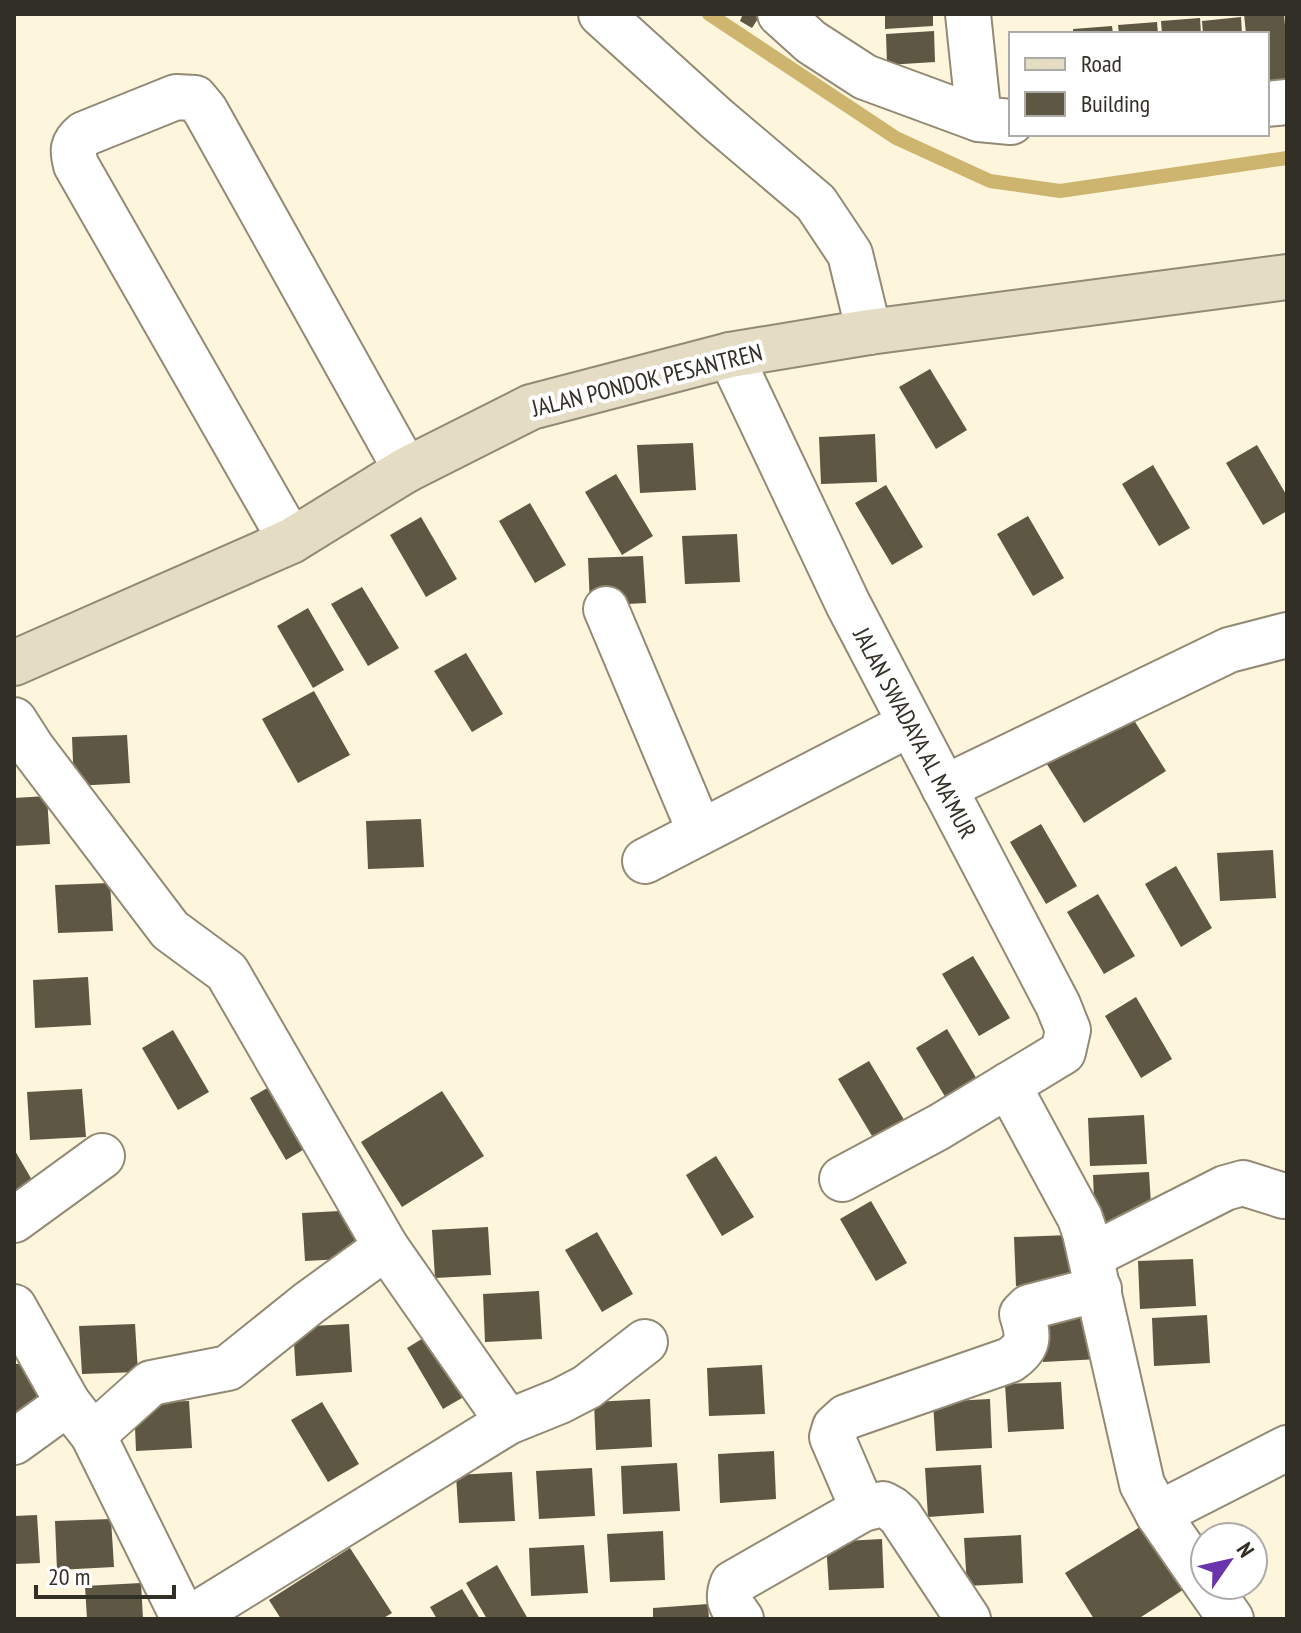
<svg xmlns="http://www.w3.org/2000/svg" width="1301" height="1633" viewBox="0 0 1301 1633" font-family="'PT Sans Narrow',sans-serif">
<style>
.lines{fill:none;stroke-linecap:round;stroke-linejoin:round}
.stream{stroke:#cdb46f;stroke-width:14}
.building{fill:#5e5743}
.street-casing{stroke:#928a75;stroke-width:48}
.secondary-casing{stroke:#928a75;stroke-width:48}
.street{stroke:#fff;stroke-width:44}
.secondary{stroke:#e4dcc3;stroke-width:44}
.labels{text-anchor:middle;dominant-baseline:central;stroke-width:8;stroke-linejoin:round;paint-order:stroke}
.street-label{font-size:24px;fill:#322f26;stroke:#fff}
</style>
<rect width="100%" height="100%" fill="#fef5dd"/>
<g class="lines">
<!-- stream -->
<path class="stream" d="M709,14L896,138L990,181L1060,191L1287,158"/>
</g>
<!-- building -->
<g class="building">
<path d="M743,14H761L752,28L740,21Z"/>
<path d="M885,14H933V26L885,29Z"/>
<path d="M1244,14H1284L1287,49V84L1267,86V34H1246Z"/>
<path d="M1241,17L1242,34H1203L1202,21Z"/>
<path d="M1200,18L1201,34H1162L1161,21Z"/>
<path d="M1157,22L1158,34H1119L1118,25Z"/>
<path d="M1112,26L1113,34H1073V29Z"/>
<path d="M934,31L935,62L887,65L886,34Z"/>
<path d="M930,369L967,430L936,449L899,387Z"/>
<path d="M875,434L877,482L821,484L819,437Z"/>
<path d="M693,443L696,490L640,493L637,445Z"/>
<path d="M1257,445L1287,496V511L1263,525L1226,463Z"/>
<path d="M1153,465L1190,528L1159,546L1122,484Z"/>
<path d="M616,474L653,536L622,555L585,492Z"/>
<path d="M886,485L923,547L892,565L855,503Z"/>
<path d="M530,503L566,565L535,583L499,521Z"/>
<path d="M1028,516L1064,578L1033,596L997,534Z"/>
<path d="M421,517L457,579L426,597L390,535Z"/>
<path d="M737,534L740,582L685,584L682,536Z"/>
<path d="M643,556L646,603L590,606L588,558Z"/>
<path d="M362,587L399,648L368,666L331,604Z"/>
<path d="M308,608L344,670L313,688L277,626Z"/>
<path d="M466,653L503,714L472,732L434,671Z"/>
<path d="M314,691L350,755L298,783L262,719Z"/>
<path d="M1125,706L1166,771L1084,823L1043,758Z"/>
<path d="M127,735L130,783L74,786L72,737Z"/>
<path d="M47,796L50,844L14,846V798Z"/>
<path d="M421,819L424,867L368,869L366,821Z"/>
<path d="M1041,824L1077,886L1046,904L1010,842Z"/>
<path d="M1273,850L1276,898L1220,901L1217,853Z"/>
<path d="M1176,866L1212,928L1181,947L1145,884Z"/>
<path d="M110,883L113,931L58,933L55,885Z"/>
<path d="M1098,894L1135,956L1104,974L1067,912Z"/>
<path d="M973,956L1010,1018L979,1036L942,974Z"/>
<path d="M88,977L91,1025L35,1028L33,980Z"/>
<path d="M1136,997L1172,1059L1141,1078L1105,1016Z"/>
<path d="M947,1029L984,1091L953,1110L916,1048Z"/>
<path d="M173,1030L209,1092L178,1110L142,1048Z"/>
<path d="M869,1061L906,1123L875,1141L838,1079Z"/>
<path d="M281,1080L318,1141L286,1160L250,1098Z"/>
<path d="M82,1089L86,1137L30,1140L27,1092Z"/>
<path d="M442,1091L484,1156L402,1207L361,1142Z"/>
<path d="M1144,1115L1147,1164L1090,1166L1088,1118Z"/>
<path d="M14,1149L32,1180L14,1191Z"/>
<path d="M716,1156L754,1217L722,1236L686,1175Z"/>
<path d="M1149,1172L1152,1220L1095,1223L1093,1175Z"/>
<path d="M871,1201L907,1263L876,1281L840,1219Z"/>
<path d="M359,1210L361,1258L305,1261L302,1213Z"/>
<path d="M488,1227L491,1275L435,1278L432,1230Z"/>
<path d="M597,1232L633,1294L602,1312L565,1250Z"/>
<path d="M1070,1235L1072,1283L1016,1286L1014,1237Z"/>
<path d="M1193,1259L1196,1306L1140,1309L1138,1261Z"/>
<path d="M539,1291L542,1339L485,1342L483,1294Z"/>
<path d="M1096,1311L1099,1359L1043,1362L1040,1314Z"/>
<path d="M1207,1315L1210,1363L1154,1366L1152,1318Z"/>
<path d="M135,1324L138,1372L82,1374L79,1326Z"/>
<path d="M349,1324L352,1372L296,1376L293,1327Z"/>
<path d="M438,1329L474,1391L443,1409L407,1348Z"/>
<path d="M36,1363L39,1411L14,1412V1364Z"/>
<path d="M762,1365L765,1414L709,1416L707,1368Z"/>
<path d="M1061,1382L1064,1429L1008,1432L1005,1384Z"/>
<path d="M650,1399L652,1447L596,1450L594,1402Z"/>
<path d="M990,1399L992,1448L936,1451L933,1402Z"/>
<path d="M189,1401L192,1448L136,1451L134,1403Z"/>
<path d="M322,1402L359,1464L328,1482L291,1420Z"/>
<path d="M774,1451L776,1499L720,1503L718,1454Z"/>
<path d="M677,1463L680,1511L623,1514L621,1466Z"/>
<path d="M981,1465L984,1513L928,1517L925,1468Z"/>
<path d="M592,1468L595,1516L539,1519L536,1471Z"/>
<path d="M512,1472L515,1521L459,1523L456,1475Z"/>
<path d="M37,1515L40,1563L14,1564V1516Z"/>
<path d="M111,1519L114,1567L57,1570L55,1521Z"/>
<path d="M1148,1522L1189,1586L1138,1619H1094L1065,1573Z"/>
<path d="M663,1531L665,1580L610,1582L607,1534Z"/>
<path d="M1021,1535L1023,1583L967,1586L964,1538Z"/>
<path d="M882,1539L884,1588L829,1590L826,1542Z"/>
<path d="M584,1545L588,1593L531,1596L529,1548Z"/>
<path d="M350,1548L392,1613L382,1619H281L269,1600Z"/>
<path d="M497,1565L528,1619H487L466,1583Z"/>
<path d="M141,1583L143,1619H87L85,1586Z"/>
<path d="M462,1589L480,1619H437L430,1607Z"/>
<path d="M708,1604L709,1619H653V1608Z"/>
</g>
<g class="lines">
<!-- street casing -->
<g class="street-casing">
<g id="street">
<path d="M601,14L717,119L816,203L850,254L869,332"/>
<path d="M780,14L811,42L865,77L979,119L1011,122"/>
<path d="M968,14L979,119"/>
<path d="M1267,104L1287,102"/>
<path d="M730,355L848,604L1058,1005L1068,1030L1063,1052L939,1127L842,1179"/>
<path d="M291,541L76,165C72,150 72,144 84,134L176,97L195,98L205,110L406,470"/>
<path d="M606,609L700,832"/>
<path d="M14,720L32,748L170,930L227,972L386,1247L508,1422"/>
<path d="M944,788L1229,650L1287,635"/>
<path d="M645,861L910,724"/>
<path d="M1008,1085L1080,1218L1085,1233L1142,1484L1158,1514L1205,1582"/>
<path d="M14,1220L102,1156"/>
<path d="M1091,1256L1225,1188L1243,1183L1284,1196L1287,1195"/>
<path d="M14,1307L68,1403L93,1435L184,1619"/>
<path d="M93,1435L151,1383L228,1368L309,1303L386,1247"/>
<path d="M14,1442L68,1403"/>
<path d="M863,1509L832,1437L835,1427L846,1417L1010,1360C1030,1346 1029,1337 1022,1314L1029,1307L1099,1289"/>
<path d="M1158,1514L1287,1448"/>
<path d="M1207,1585L1231,1619"/>
<path d="M189,1619L508,1422L560,1401L587,1387L645,1342"/>
<path d="M741,1619C731,1605 726,1600 733,1583L863,1509L883,1504L892,1509L900,1516L968,1619"/>
</g>
</g>
<!-- secondary casing -->
<g class="secondary-casing">
<path id="secondary" d="M14,663L291,541L406,470L531,407L730,355L869,332L1287,277"/>
</g>
<!-- street -->
<use href="#street" class="street"/>
<!-- secondary -->
<use href="#secondary" class="secondary"/>
</g>
<g class="labels">
<!-- street labels -->
<g class="street-label">
<text transform="translate(647 380) rotate(-14)">JALAN PONDOK PESANTREN</text>
<text transform="translate(915 733) rotate(62)">JALAN SWADAYA AL MA'MUR</text>
</g>
</g>
<!-- border -->
<rect width="1301" height="1633" fill="none" stroke="#322f26" stroke-width="32"/>
<!-- legend -->
<rect x="1009" y="32" width="260" height="104" fill="#ffffff" stroke="#adaca8" stroke-width="2"/>
<rect x="1025" y="58" width="40" height="12" fill="#e4dcc3" stroke="#adaca8" stroke-width="2"/>
<text x="1081" y="72" font-size="24" fill="#322f26">Road</text>
<rect x="1025" y="92" width="40" height="24" fill="#5e5743" stroke="#adaca8" stroke-width="2"/>
<text x="1081" y="112" font-size="24" fill="#322f26">Building</text>
<!-- north arrow -->
<g transform="translate(1229 1561) rotate(56)"><circle r="38" fill="#ffffff" stroke="#adaca8" stroke-width="2"/>
<path d="M0-6L14 30L0 20L-14 30Z" fill="#6a35ac"/>
<text y="-12" font-size="22" font-weight="bold" text-anchor="middle" fill="#322f26">N</text>
</g>
<!-- scale -->
<path d="M36 1585v12h138v-12" fill="none" stroke="#322f26" stroke-width="4"/>
<text x="48" y="1585" font-size="24" fill="#322f26" stroke="#ffffff" stroke-width="6" paint-order="stroke">20 m</text>
</svg>
